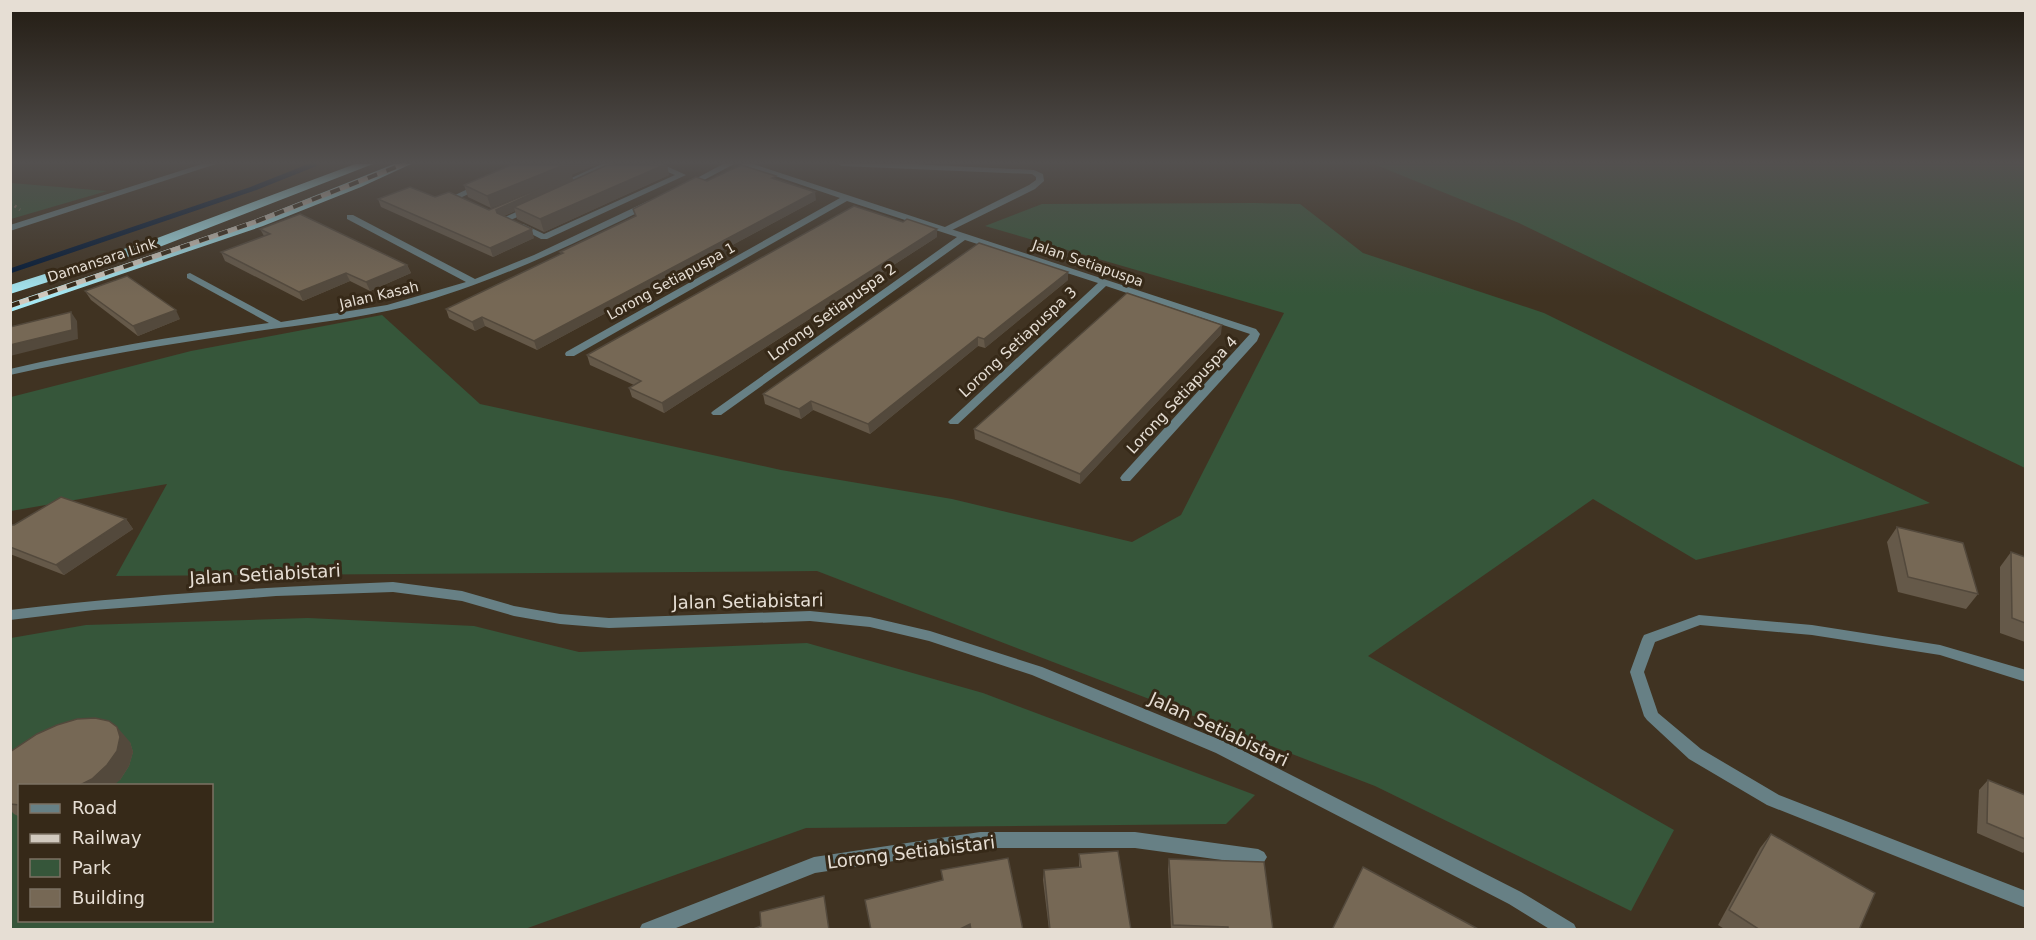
<svg xmlns="http://www.w3.org/2000/svg" width="2036" height="940" viewBox="0 0 2036 940" font-family="'DejaVu Sans',sans-serif">
<style>
.green{fill:#36563a;fill-rule:evenodd}
.lines{fill:none;stroke-linecap:round;stroke-linejoin:round}
.stream{stroke:#001837;stroke-width:5}
.path{stroke:#7d7263;stroke-width:3;stroke-dasharray:2 4;stroke-linecap:butt}
.lane{fill:#678085;fill-rule:evenodd}
.street{fill:#678085;fill-rule:evenodd}
.highway{fill:#a6e8f3;fill-rule:evenodd}
.rail-casing{stroke:#d1c9be;stroke-width:5}
.rail{stroke:#362918;stroke-width:4;stroke-dasharray:10;stroke-linecap:butt}
.wall{fill:#655949}
.shaded-wall{fill:#53493c}
.building{fill:#766855;stroke:#53493c;stroke-width:1.5}
.labels{text-anchor:middle;dominant-baseline:central;stroke-width:6;stroke-linejoin:round;paint-order:stroke}
.far-street-label{font-size:14px;fill:#e6ded4;stroke:#362918}
.street-label{font-size:15px;fill:#e6ded4;stroke:#362918}
.near-street-label{font-size:18px;fill:#e6ded4;stroke:#362918}
</style>
<rect width="100%" height="100%" fill="#403322"/>
<!-- green -->
<g class="green">
<path d="M1376,165H2025V468L1519,223Z"/>
<path d="M11,183L107,191L11,219Z"/>
<path d="M1255,203L1300,204L1363,253L1544,313L1930,503L1696,560L1593,499L1368,656L1674,830L1631,911L1375,786L817,571L116,576L167,484L11,511V397L191,351L382,315L480,404L781,470L952,499L1132,542L1181,515L1284,313L985,226L1042,204Z"/>
<path d="M308,618L474,626L579,652L807,643L983,693L1255,795L1226,824L806,828L525,929L11,930V638L86,625ZM20,786H212V920H20Z"/>
</g>
<g class="lines">
<!-- stream -->
<path class="stream" d="M10,271L252,189L315,164"/>
<!-- path -->
<path class="path" d="M10,202L20,210"/>
<!-- lane -->
<g class="lane">
<path d="M602,164H614L561,188L554,186Z"/>
<path d="M649,164H662L686,175L547,239H541L516,226L523,224L544,234L675,175Z"/>
<path d="M838,164H911L1034,170L1043,174L1044,181L1035,189L946,233L942,230L943,228L1029,185L1036,180V177L1032,174L842,166Z"/>
<path d="M478,184L485,186L458,199L451,197Z"/>
<path d="M529,206L533,209L532,211L508,221L501,219Z"/>
<path d="M1699,615L1812,625L1940,645L2026,670V682L1940,655L1812,635L1700,625L1655,642L1644,672L1658,713L1701,749L1779,795L2026,891V908L1767,805L1689,759L1647,720L1644,716L1630,672L1642,639L1644,635Z"/>
</g>
<!-- street -->
<g class="street">
<path d="M202,164H216L10,231V225Z"/>
<path d="M723,164H734L691,187L684,185Z"/>
<path d="M740,164H753L1256,329L1260,334L1257,341L1130,481H1122L1120,478L1122,475L1250,334L1106,286L958,424H950L948,422L950,420L1098,283L965,240L721,415H713L711,413L713,411L957,237L847,201L574,356H566L565,354L566,352L840,198Z"/>
<path d="M648,201L652,204L651,206C572,245 493,283 408,306C353,320 295,325 238,334C162,345 86,358 10,375V369C96,349 182,335 269,323L187,278V274L190,273L281,322L387,305L466,282L347,219V215H353L475,279L534,255Z"/>
<path d="M393,582L462,591L514,606L560,614L609,618L810,611L870,617L930,631L1042,667L1228,743L1521,892L1574,924L1577,930H1551L1509,904L1216,753L1032,675L929,641L870,627L810,621L609,628L560,624L514,616L462,601L393,592L276,596L94,610L10,620V610C138,595 265,587 393,582Z"/>
<path d="M980,832H1135L1258,849L1264,852L1267,857L1264,862L1258,865L1135,848H980L815,873L671,930H639L642,924L814,857Z"/>
</g>
<!-- highway -->
<g class="highway">
<path d="M355,164H373L162,246L10,294V285L152,240Z"/>
<path d="M394,164H411L361,187L263,226L10,312V303L254,220Z"/>
</g>
<!-- rail casing -->
<g class="rail-casing">
<path id="rail" d="M10,306L255,222L404,164"/>
</g>
<!-- rail -->
<use href="#rail" class="rail"/>
</g>
<!-- wall -->
<g class="wall">
<path d="M511,165H595L491,208L468,197L464,185Z"/>
<path d="M607,165H667L669,175L544,232L517,219L515,211L504,216L534,238L493,257L381,207L378,199L435,197L489,210L573,180Z"/>
<path d="M776,179L816,200L537,350L485,326L475,331L449,318L446,309L561,254L560,252L635,216L633,209L707,181Z"/>
<path d="M260,229L407,265L411,273L370,291L350,281L303,301L225,261L221,252L264,236Z"/>
<path d="M937,237L664,413L632,397L629,388L634,385L590,365L587,355Z"/>
<path d="M1068,280L985,348L978,346L870,434L813,410L801,419L765,404L763,394Z"/>
<path d="M85,291L180,319L138,336L91,300Z"/>
<path d="M1221,334L1080,484L975,439L974,429Z"/>
<path d="M126,519L133,529L64,575L10,554V525Z"/>
<path d="M1897,527L1978,594L1966,609L1898,592L1887,542Z"/>
<path d="M2011,552L2025,557V642L2000,633V567Z"/>
<path d="M130,742L133,752L129,766L120,780L20,786V817L14,814L10,810V747L12,751Z"/>
<path d="M1988,780L2025,795V850L2023,853L1977,833L1979,790Z"/>
<path d="M1771,834L1859,930H1726L1718,925L1760,848Z"/>
<path d="M1079,854L1131,930H1049L1043,880L1044,870L1079,867Z"/>
<path d="M1169,859L1273,930H1171L1168,869Z"/>
</g>
<!-- shaded-wall -->
<g class="shaded-wall">
<path d="M564,165H595L491,208L487,196Z"/>
<path d="M664,165H667L669,175L544,232L540,219Z"/>
<path d="M572,175L574,183L514,207L515,211L499,218L496,210Z"/>
<path d="M815,192L816,200L537,350L534,341Z"/>
<path d="M532,229L534,238L493,257L490,248Z"/>
<path d="M937,229V237L664,413L662,403Z"/>
<path d="M407,265L411,273L370,291L366,282Z"/>
<path d="M1068,272V280L985,348L984,339Z"/>
<path d="M346,273L350,281L303,301L299,292Z"/>
<path d="M176,310L180,319L138,336L133,326Z"/>
<path d="M71,312L77,321L78,339L10,356V345Z"/>
<path d="M482,317L485,326L475,331L472,322Z"/>
<path d="M1222,325L1221,334L1080,484V474Z"/>
<path d="M978,337V346L870,434L868,424Z"/>
<path d="M811,401L813,410L801,419L799,409Z"/>
<path d="M126,519L133,529L64,575L56,565Z"/>
<path d="M117,727L130,742L133,752L129,766L120,780L113,786H78Z"/>
<path d="M970,924V930H958Z"/>
</g>
<!-- building -->
<g class="building">
<path d="M511,165H564L487,196L464,185Z"/>
<path d="M607,165H664L540,219L514,207Z"/>
<path d="M741,165L776,176L772,178L815,192L534,341L482,317L472,322L446,309L563,253L560,252L636,216L633,209L696,177L707,181Z"/>
<path d="M572,175L496,210L497,213L532,229L490,248L378,199L410,187L435,197L449,192L489,210Z"/>
<path d="M854,206L903,222L907,219L937,229L662,403L629,388L641,381L587,355Z"/>
<path d="M300,214L407,265L366,282L346,273L299,292L221,252L270,234L260,229Z"/>
<path d="M979,243L1068,272L984,339L978,337L868,424L811,401L799,409L763,394Z"/>
<path d="M127,276L176,310L133,326L85,291Z"/>
<path d="M1127,293L1222,325L1080,474L974,429Z"/>
<path d="M71,312L72,330L10,345V327Z"/>
<path d="M61,497L126,519L56,565L10,547V525H14Z"/>
<path d="M1897,527L1963,543L1978,594L1908,577Z"/>
<path d="M2011,552L2025,557V623L2012,618Z"/>
<path d="M95,718L109,721L117,727L120,737L117,751L107,765L92,779L78,786H20V805L10,804V752L37,734L57,725L77,719Z"/>
<path d="M1988,780L2025,795V839L1987,823Z"/>
<path d="M1771,834L1875,893L1859,930H1760L1729,910Z"/>
<path d="M1118,851L1131,930H1050L1044,870L1081,867L1079,854Z"/>
<path d="M1008,858L1023,930H971L970,924L958,930H871L865,900L943,880L941,870Z"/>
<path d="M1169,859L1264,862L1273,930H1228V927L1173,925Z"/>
<path d="M1363,867L1480,930H1332Z"/>
<path d="M824,896L829,930H751L761,926L760,912Z"/>
</g>
<!-- sky -->
<linearGradient id="sky" x2="0" y2="1"><stop stop-color="#231c13"/><stop offset="0.55" stop-color="#53504f"/><stop offset="1" stop-color="#53504f" stop-opacity="0"/></linearGradient>
<rect width="2036" height="296" fill="url(#sky)"/>
<g class="labels">
<!-- far-street labels -->
<g class="far-street-label">
<text transform="translate(102 260) rotate(-18)">Damansara Link</text>
<text transform="translate(1088 263) rotate(19)">Jalan Setiapuspa</text>
<text transform="translate(671 281) rotate(-29)">Lorong Setiapuspa 1</text>
<text transform="translate(379 295) rotate(-13)">Jalan Kasah</text>
</g>
<!-- street labels -->
<g class="street-label">
<text transform="translate(832 312) rotate(-36)">Lorong Setiapuspa 2</text>
<text transform="translate(1018 342) rotate(-43)">Lorong Setiapuspa 3</text>
<text transform="translate(1182 395) rotate(-47)">Lorong Setiapuspa 4</text>
</g>
<!-- near-street labels -->
<g class="near-street-label">
<text transform="translate(265 574) rotate(-3)">Jalan Setiabistari</text>
<text transform="translate(748 601) rotate(-1)">Jalan Setiabistari</text>
<text transform="translate(1219 729) rotate(25)">Jalan Setiabistari</text>
<text transform="translate(911 852) rotate(-7)">Lorong Setiabistari</text>
</g>
</g>
<!-- border -->
<rect width="2036" height="940" fill="none" stroke="#e6ded4" stroke-width="24"/>
<!-- legend -->
<rect x="18" y="784" width="195" height="138" fill="#362918" stroke="#7c7163" stroke-width="1.5"/>
<rect x="30" y="804" width="30" height="9" fill="#678085" stroke="#7c7163" stroke-width="1.5"/>
<text x="72" y="814" font-size="18" fill="#e6ded4">Road</text>
<rect x="30" y="834" width="30" height="9" fill="#d1c9be" stroke="#7c7163" stroke-width="1.5"/>
<text x="72" y="844" font-size="18" fill="#e6ded4">Railway</text>
<rect x="30" y="859" width="30" height="18" fill="#36563a" stroke="#7c7163" stroke-width="1.5"/>
<text x="72" y="874" font-size="18" fill="#e6ded4">Park</text>
<rect x="30" y="889" width="30" height="18" fill="#766855" stroke="#7c7163" stroke-width="1.5"/>
<text x="72" y="904" font-size="18" fill="#e6ded4">Building</text>
</svg>
